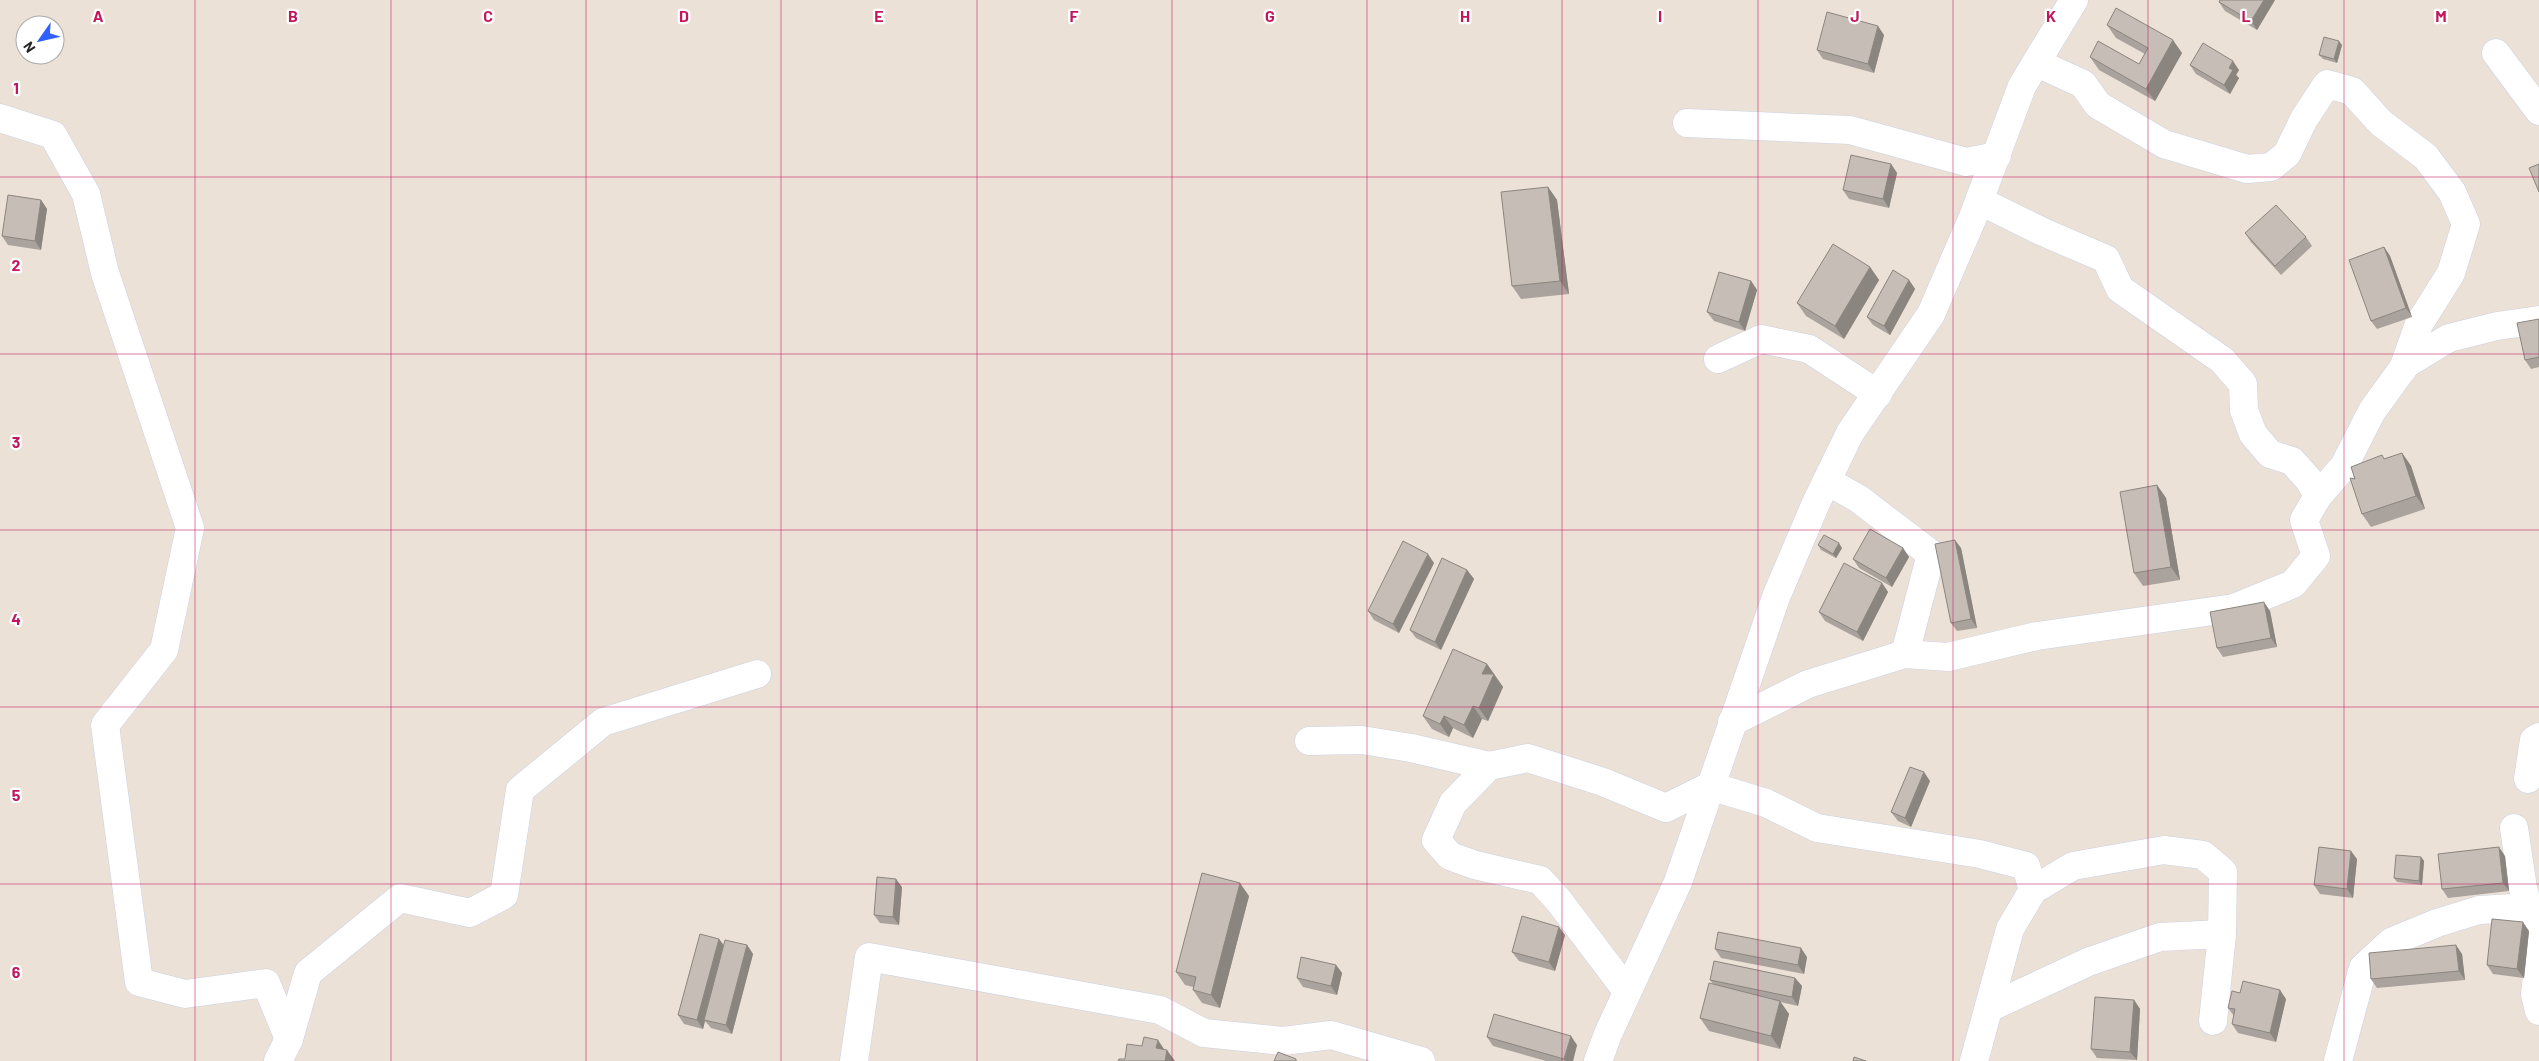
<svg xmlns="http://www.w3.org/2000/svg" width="2539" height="1061" viewBox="0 0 2539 1061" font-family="Barlow,sans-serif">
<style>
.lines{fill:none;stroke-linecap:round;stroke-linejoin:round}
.minor-casing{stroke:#cbd1e2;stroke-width:29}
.minor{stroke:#fff;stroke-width:28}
.wall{fill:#aaa39d}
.shaded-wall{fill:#8b857f}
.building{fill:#c6beb6;stroke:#8b857f}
.grid{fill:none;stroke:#c2185b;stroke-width:1;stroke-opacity:0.55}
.grid-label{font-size:16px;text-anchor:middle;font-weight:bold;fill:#c2185b;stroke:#fff;stroke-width:4.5;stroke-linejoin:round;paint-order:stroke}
</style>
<rect width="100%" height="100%" fill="#ece1d6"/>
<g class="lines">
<!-- minor casing -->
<g class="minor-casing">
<g id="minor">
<path d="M2496,53L2539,111"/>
<path d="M2037,63L2083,84L2098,105L2164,144L2247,169L2271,167L2287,154L2304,119L2327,84L2352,91L2381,123L2426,157L2452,192L2466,224L2451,273L2419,324L2403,369"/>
<path d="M0,118L53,135L86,194L105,273L190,528L164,650L105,725L139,982L185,994L266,983L289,1039"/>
<path d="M1687,123L1850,130L1966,162L1997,156"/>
<path d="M1980,201L2043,232L2106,259L2120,289L2222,360L2243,384L2244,410L2253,434L2270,454L2292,461L2309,480L2318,496"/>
<path d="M1718,359L1761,339L1809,349L1878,394"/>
<path d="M1827,481L1859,499L1931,554L1905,654"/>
<path d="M1732,722L1808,684L1905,654L1948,657L2037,636L2234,608L2293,584L2316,556L2304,520L2318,496L2344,466L2372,411L2406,364L2449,338L2497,326L2539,320"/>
<path d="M1309,741L1362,740L1411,748L1489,766L1528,758L1603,782L1666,808L1710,786L1766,803L1817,828L1980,854L2026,866L2033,890L2010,929L1974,1061"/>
<path d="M1489,766L1453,803L1436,840L1450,856L1475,865L1540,880L1559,901L1627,991"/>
<path d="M2528,779L2534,740L2539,737"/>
<path d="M2514,828L2523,888L2539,948"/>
<path d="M2033,890L2073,866L2164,850L2203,855L2223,872L2222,934L2213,1021"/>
<path d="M2539,958L2535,994L2539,1011"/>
<path d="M1989,1008L2088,962L2160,937L2222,934"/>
<path d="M278,1061L289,1039L308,973L400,898L470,913L504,895L520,790L603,722L757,674"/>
<path d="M854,1061L869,957L1160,1010L1204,1033L1283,1041L1331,1035L1421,1061"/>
<path d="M1598,1061L1608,1034L1678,882L1776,597L1816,503L1850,433L1931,314L1973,217L2022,86L2074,0"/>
<path d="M2338,1061L2363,968L2391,942L2437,923L2479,910L2514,908L2539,917"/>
</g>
</g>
<!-- minor -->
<use href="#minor" class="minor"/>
</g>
<!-- wall -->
<g class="wall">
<path d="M2220,0H2275L2257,30L2225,11L2219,2Z"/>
<path d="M2107,25L2182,53L2155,101L2099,70L2090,57L2139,64L2145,54L2116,38Z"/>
<path d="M1884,35L1874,73L1823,59L1817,50Z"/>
<path d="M2342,45L2337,63L2323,59L2319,55Z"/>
<path d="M2190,65L2239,70L2236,75L2239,78L2230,94L2196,74Z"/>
<path d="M1891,164L1897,173L1889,208L1849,199L1843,190Z"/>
<path d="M1548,187L1557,200L1569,294L1521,299L1512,286Z"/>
<path d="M41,200L47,209L41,250L8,245L2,236Z"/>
<path d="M2245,233L2306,237L2312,246L2281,275L2251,242Z"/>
<path d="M2384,247L2390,256L2412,317L2377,329L2371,321Z"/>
<path d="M1870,267L1879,280L1844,339L1806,316L1797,303Z"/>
<path d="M1909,280L1915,289L1890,335L1873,325L1867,317Z"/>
<path d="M1751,281L1757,290L1745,331L1714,321L1707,312Z"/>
<path d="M2539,319V367L2531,369L2525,360Z"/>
<path d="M2402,453L2411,466L2425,509L2371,527L2362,514L2355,479L2384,459Z"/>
<path d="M2157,485L2166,498L2180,580L2143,586L2134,573Z"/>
<path d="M1818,545L1842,548L1836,558L1821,550Z"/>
<path d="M1903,548L1909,557L1892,587L1859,568L1853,559Z"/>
<path d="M1961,548L1977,628L1957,631L1951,623Z"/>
<path d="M1434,563L1399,633L1374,620L1368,611Z"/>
<path d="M1467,570L1474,579L1441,650L1416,638L1410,630Z"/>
<path d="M1882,583L1888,592L1863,641L1825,621L1819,612Z"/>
<path d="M2270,611L2277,647L2223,657L2217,648Z"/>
<path d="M1487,664L1503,687L1488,721L1482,719L1473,738L1453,728L1449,737L1432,729L1423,716Z"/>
<path d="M1930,781L1911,827L1898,821L1891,812Z"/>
<path d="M2505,856L2509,891L2448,898L2442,889Z"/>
<path d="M2421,857L2424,861L2422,885L2397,882L2394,878Z"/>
<path d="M2357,859L2353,898L2320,894L2314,885Z"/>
<path d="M902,887L899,925L880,923L874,915Z"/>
<path d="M1249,896L1220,1008L1202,1003L1193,990V987L1185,985L1176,972Z"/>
<path d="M2529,931L2524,978L2493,974L2487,965Z"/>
<path d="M1565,935L1555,971L1519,961L1512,952Z"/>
<path d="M719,939L724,945H747L753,954L732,1034L711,1028L705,1021L703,1029L684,1024L678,1015Z"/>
<path d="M1715,949L1807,957L1804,974L1721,958Z"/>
<path d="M2462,954L2465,980L2377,988L2371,979Z"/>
<path d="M1336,965L1342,973L1337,995L1303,987L1297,978Z"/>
<path d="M1795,978L1802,986L1798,1006L1780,1002L1789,1014L1780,1049L1709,1031L1700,1018L1713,984L1710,980Z"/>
<path d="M2240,993L2286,999L2276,1042L2238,1033L2232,1024L2234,1016L2228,1008Z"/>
<path d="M2134,1000L2140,1009L2137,1060L2097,1058L2091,1049Z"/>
<path d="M1487,1037L1577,1045L1573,1061H1546L1493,1046Z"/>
</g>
<!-- shaded-wall -->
<g class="shaded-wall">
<path d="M2264,0H2275L2257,30L2251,21Z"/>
<path d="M1878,26L1884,35L1874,73L1868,64Z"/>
<path d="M2173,40L2182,53L2155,101L2146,89Z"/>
<path d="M2339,41L2342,45L2337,63L2334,59Z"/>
<path d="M2233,61L2239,70L2236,75L2239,78L2230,94L2224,85L2229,68Z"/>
<path d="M1891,164L1897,173L1889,208L1883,199Z"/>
<path d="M1548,187L1557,200L1569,294L1560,281Z"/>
<path d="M41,200L47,209L41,250L35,241Z"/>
<path d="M2384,247L2390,256L2412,317L2406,308Z"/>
<path d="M1870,267L1879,280L1844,339L1835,326Z"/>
<path d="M1909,280L1915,289L1890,335L1884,326Z"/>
<path d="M1751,281L1757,290L1745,331L1739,322Z"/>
<path d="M2402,453L2411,466L2425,509L2416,496Z"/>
<path d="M2157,485L2166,498L2180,580L2171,567Z"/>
<path d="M1955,540L1961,548L1977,628L1971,619Z"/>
<path d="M1839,543L1842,548L1836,558L1833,554Z"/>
<path d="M1903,548L1909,557L1892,587L1886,578Z"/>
<path d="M1428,554L1434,563L1399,633L1393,624Z"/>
<path d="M1467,570L1474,579L1441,650L1435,642Z"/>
<path d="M1882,583L1888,592L1863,641L1857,632Z"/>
<path d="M2264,602L2270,611L2277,647L2271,638Z"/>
<path d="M1487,664L1503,687L1488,721L1479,708L1482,674Z"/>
<path d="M1473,706L1482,719L1473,738L1464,725Z"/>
<path d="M1444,716L1453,728L1449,737L1440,724Z"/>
<path d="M1924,772L1930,781L1911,827L1905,818Z"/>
<path d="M2499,847L2505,856L2509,891L2503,883Z"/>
<path d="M2351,851L2357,859L2353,898L2347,889Z"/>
<path d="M2421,857L2424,861L2422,885L2419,881Z"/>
<path d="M896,879L902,887L899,925L893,917Z"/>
<path d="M1240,883L1249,896L1220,1008L1211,995Z"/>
<path d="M2523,922L2529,931L2524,978L2517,969Z"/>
<path d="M1559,927L1565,935L1555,971L1549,962Z"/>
<path d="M719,939L725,948L704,1020L705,1021L703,1029L697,1020Z"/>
<path d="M747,945L753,954L732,1034L726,1025Z"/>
<path d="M2456,945L2462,954L2465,980L2459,971Z"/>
<path d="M1801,948L1807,957L1804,974L1798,965Z"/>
<path d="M1336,965L1342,973L1337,995L1331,986Z"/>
<path d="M1795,978L1802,986L1798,1006L1792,997Z"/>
<path d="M2280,990L2286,999L2276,1042L2270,1033Z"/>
<path d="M2134,1000L2140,1009L2137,1060L2130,1052Z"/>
<path d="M1780,1001L1789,1014L1780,1049L1771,1036Z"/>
<path d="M1571,1036L1577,1045L1573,1061H1565L1564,1059Z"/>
<path d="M1158,1040L1166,1052L1167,1050L1175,1061H1165L1156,1048Z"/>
</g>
<!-- building -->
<g class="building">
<path d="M2220,0H2264L2251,21L2219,2Z"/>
<path d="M2116,8L2173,40L2146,89L2090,57L2098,41L2139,64L2148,48L2107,25Z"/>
<path d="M1827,12L1878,26L1868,64L1817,50Z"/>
<path d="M2324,37L2339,41L2334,59L2319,55Z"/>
<path d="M2203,43L2233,61L2229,68L2233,70L2224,85L2190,65Z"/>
<path d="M1851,155L1891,164L1883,199L1843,190Z"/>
<path d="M2539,164V192L2529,168Z"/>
<path d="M1548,187L1560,281L1512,286L1501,192Z"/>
<path d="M8,195L41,200L35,241L2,236Z"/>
<path d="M2276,205L2306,237L2275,266L2245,233Z"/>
<path d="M1833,244L1870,267L1835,326L1797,303Z"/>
<path d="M2384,247L2406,308L2371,321L2349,260Z"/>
<path d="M1893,270L1909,280L1884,326L1867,317Z"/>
<path d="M1719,272L1751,281L1739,322L1707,312Z"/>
<path d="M2539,319V357L2525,360L2517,323Z"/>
<path d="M2402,453L2416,496L2362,514L2350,478L2355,479L2351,467L2382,455L2384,459Z"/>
<path d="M2157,485L2171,567L2134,573L2120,492Z"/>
<path d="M1870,529L1903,548L1886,578L1853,559Z"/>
<path d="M1824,535L1839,543L1833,554L1818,545Z"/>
<path d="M1955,540L1971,619L1951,623L1935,544Z"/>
<path d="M1403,541L1428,554L1393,624L1368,611Z"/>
<path d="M1442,558L1467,570L1435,642L1410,630Z"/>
<path d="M1844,563L1882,583L1857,632L1819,612Z"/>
<path d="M2264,602L2271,638L2217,648L2210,612Z"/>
<path d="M1453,649L1487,664L1482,674H1494L1479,708L1473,706L1464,725L1444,716L1440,724L1423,716Z"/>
<path d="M1910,767L1924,772L1905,818L1891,812Z"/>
<path d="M2319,847L2351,851L2347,889L2314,885Z"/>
<path d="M2499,847L2503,883L2442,889L2438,854Z"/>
<path d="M2396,855L2421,857L2419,881L2394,878Z"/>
<path d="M1202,873L1240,883L1211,995L1193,990L1196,977L1176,972Z"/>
<path d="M877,877L896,879L893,917L874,915Z"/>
<path d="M1522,916L1559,927L1549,962L1512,952Z"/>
<path d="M2492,919L2523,922L2517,969L2487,965Z"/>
<path d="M1718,932L1801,948L1798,965L1715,949Z"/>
<path d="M700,934L719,939L697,1020L678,1015Z"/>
<path d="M725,940L747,945L726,1025L704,1020Z"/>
<path d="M2456,945L2459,971L2371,979L2369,953Z"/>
<path d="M1301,957L1336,965L1331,986L1297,978Z"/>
<path d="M1714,961L1795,978L1792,997L1710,980Z"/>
<path d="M2243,981L2280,990L2270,1033L2232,1024L2235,1009L2228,1008L2232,991L2240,993Z"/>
<path d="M1709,983L1780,1001L1771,1036L1700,1018Z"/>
<path d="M2095,997L2134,1000L2130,1052L2091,1049Z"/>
<path d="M1494,1014L1571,1036L1564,1059L1487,1037Z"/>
<path d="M1144,1037L1158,1040L1156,1048L1167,1050L1165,1061H1118L1119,1059H1125L1127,1044L1142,1046Z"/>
<path d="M1278,1052L1296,1059V1061H1274Z"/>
<path d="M1854,1057L1866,1061H1853Z"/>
</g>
<!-- grid -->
<path class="grid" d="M195,0V1061M391,0V1061M586,0V1061M781,0V1061M977,0V1061M1172,0V1061M1367,0V1061M1562,0V1061M1758,0V1061M1953,0V1061M2148,0V1061M2344,0V1061M0,177H2539M0,354H2539M0,530H2539M0,707H2539M0,884H2539"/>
<g class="grid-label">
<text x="98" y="22">A</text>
<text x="293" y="22">B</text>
<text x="488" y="22">C</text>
<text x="684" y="22">D</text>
<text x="879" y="22">E</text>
<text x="1074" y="22">F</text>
<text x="1270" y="22">G</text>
<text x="1465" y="22">H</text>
<text x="1660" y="22">I</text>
<text x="1855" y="22">J</text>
<text x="2051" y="22">K</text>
<text x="2246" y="22">L</text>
<text x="2441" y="22">M</text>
<text x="16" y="94">1</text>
<text x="16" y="271">2</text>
<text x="16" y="448">3</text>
<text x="16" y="625">4</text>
<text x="16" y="801">5</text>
<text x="16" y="978">6</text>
</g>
<!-- north arrow -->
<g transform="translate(40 40) rotate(236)"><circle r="24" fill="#ffffff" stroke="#a9a9a9"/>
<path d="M0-4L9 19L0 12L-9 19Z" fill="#3061ff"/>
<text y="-8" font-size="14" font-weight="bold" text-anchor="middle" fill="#272727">N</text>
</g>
</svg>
